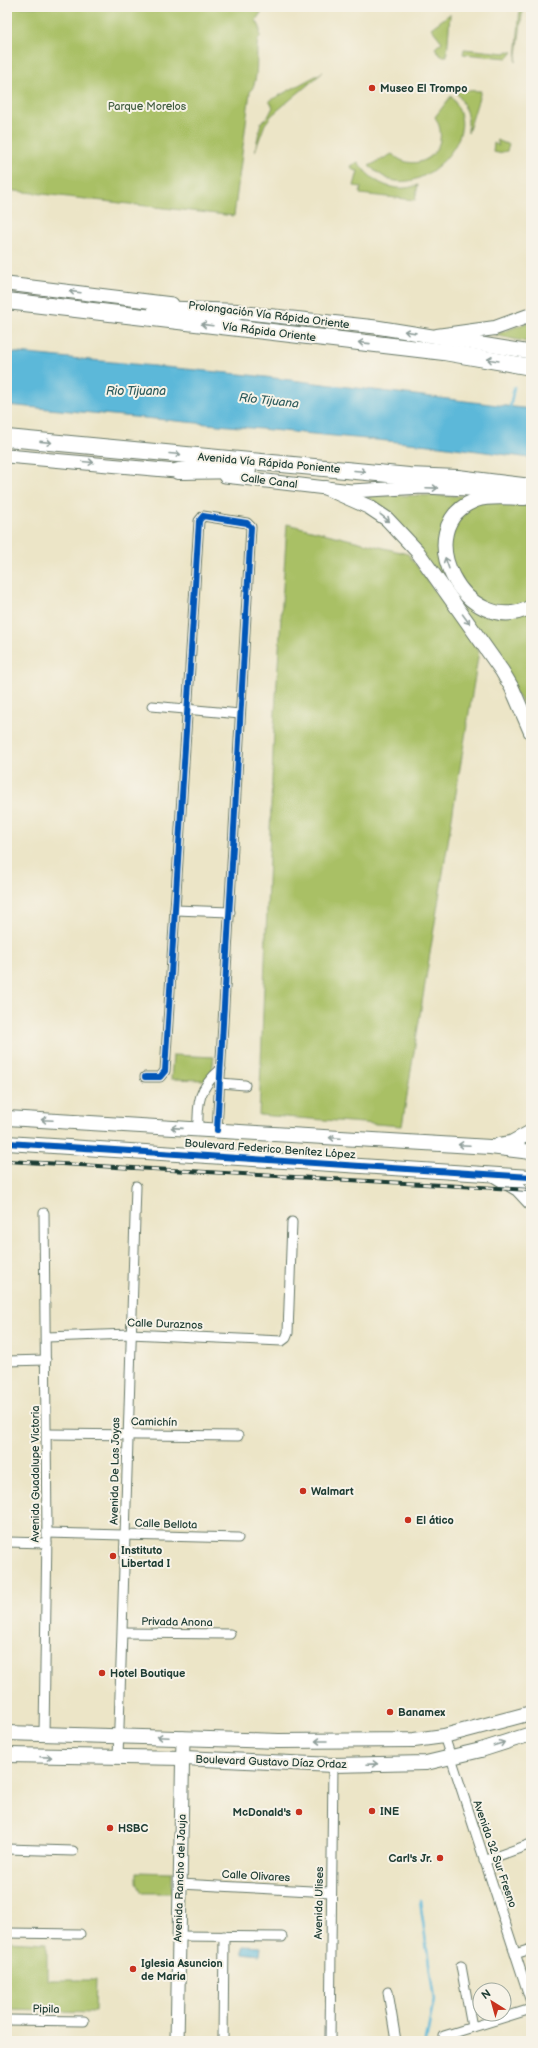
<svg xmlns="http://www.w3.org/2000/svg" width="538" height="2048" viewBox="0 0 538 2048" font-family="'Balsamiq Sans',sans-serif">
<style>
.green{fill:#a9c065;stroke:#647e4c}
.water{fill:#5bb8d9;stroke:#3d7a86}
.lines{fill:none;stroke-linecap:round;stroke-linejoin:round}
.stream{stroke:#5bb8d9;stroke-width:2.5}
.street-casing{stroke:#677867;stroke-width:11}
.secondary-casing{stroke:#677867;stroke-width:15}
.primary-casing{stroke:#677867;stroke-width:16}
.highway-casing{stroke:#677867;stroke-width:18}
.street{stroke:#fff;stroke-width:9}
.secondary{stroke:#fff;stroke-width:13}
.primary{stroke:#fff;stroke-width:14}
.highway{stroke:#fff;stroke-width:16}
.rail-casing{stroke:#1f3d34;stroke-width:4}
.rail{stroke:#f7f3e8;stroke-width:2.5;stroke-dasharray:8;stroke-linecap:butt}
.cycleway-casing{stroke:#f7f3e8;stroke-width:8}
.cycleway{stroke:#0057b8;stroke-width:6}
.oneway{stroke:#8f9e9a}
.poi-dot{fill:#c8321e;stroke:#f7f3e8;stroke-width:1.5}
.labels{text-anchor:middle;dominant-baseline:central;stroke-width:4;stroke-linejoin:round;paint-order:stroke}
.poi-label{font-size:11px;font-weight:bold;fill:#1f3d34;stroke:#f7f3e8;text-anchor:start}
.park-label{font-size:11px;fill:#425e40;stroke:#f7f3e8}
.street-label{font-size:11px;fill:#1f3d34;stroke:#f7f3e8}
.water-label{font-size:12px;font-style:italic;fill:#2e5c5d;stroke:#f7f3e8}
</style>
<rect width="100%" height="100%" fill="#f7f3e8"/>
<filter id="ink" filterUnits="userSpaceOnUse"><feTurbulence type="fractalNoise" baseFrequency=".025" numOctaves="2"/><feDisplacementMap in="SourceGraphic" scale="8" xChannelSelector="R" yChannelSelector="G"/><feConvolveMatrix kernelMatrix="1 2 1 2 8 2 1 2 1" color-interpolation-filters="sRGB"/></filter>
<filter id="wash" filterUnits="userSpaceOnUse"><feTurbulence type="fractalNoise" baseFrequency=".012" numOctaves="4" result="noise"/><feDisplacementMap in="SourceGraphic" scale="16" xChannelSelector="R" yChannelSelector="G"/><feGaussianBlur stdDeviation="0.9" result="paint"/><feColorMatrix in="noise" values="0 0 0 0 0 0 0 0 0 0 0 0 0 0 0 0 0 1.4 0 .05"/><feComposite in="paint" operator="in"/></filter>
<g filter="url(#wash)">
<rect width="100%" height="100%" fill="#ece5c7"/>
<!-- green -->
<g class="green">
<path d="M7,7H265L256,20L260,27V38L258,39C255,55 260,80 250,92L234,216L7,190Z"/>
<path d="M520,7H523L516,62Z"/>
<path d="M450,14L447,56H441L435,48L442,42L431,28Z"/>
<path d="M464,49L505,53L508,51L513,52L508,58L463,54Z"/>
<path d="M323,72L272,115L265,124L255,151L261,122L268,117L273,107L269,101Z"/>
<path d="M454,90L481,91L468,133C469,116 465,102 454,90Z"/>
<path d="M451,96C458,106 464,118 461,130C456,156 423,186 396,181C386,180 377,172 369,166L392,154C419,178 454,148 435,117Z"/>
<path d="M497,140L509,145L507,151L498,153L493,152L494,143L499,146Z"/>
<path d="M358,162C372,183 394,194 418,185L415,200L360,194L361,187L354,186L358,171L353,170L351,166Z"/>
<path d="M531,321V343L495,335Z"/>
<path d="M365,495L468,496L531,506V686L527,709L390,513Z"/>
<path d="M287,524L408,554L479,651L402,1126L259,1115L274,728Z"/>
<path d="M173,1055L214,1057L212,1071L205,1080L171,1079Z"/>
<path d="M137,1872L172,1873V1893H142L137,1883Z"/>
<path d="M7,1941L47,1943V1980H96L95,2012L7,2010Z"/>
</g>
<!-- water -->
<g class="water">
<path d="M7,352L249,375L531,409V458L440,446L7,405Z"/>
<path d="M243,1946L261,1947L260,1955L243,1953Z"/>
</g>
<g class="lines">
<!-- stream -->
<g class="stream">
<path d="M510,408L514,387"/>
<path d="M420,1901L434,1999L426,2041"/>
</g>
</g>
</g>
<g filter="url(#ink)">
<g class="lines">
<!-- street casing -->
<g class="street-casing">
<g id="street">
<path d="M152,706L240,714"/>
<path d="M175,910L230,912"/>
<path d="M145,1077H160L165,1071L199,521L203,516L247,523L251,527L217,1130"/>
<path d="M220,1083L245,1085"/>
<path d="M198,1130C197,1101 199,1088 221,1069"/>
<path d="M47,1337L130,1334L282,1341L286,1338L288,1333L292,1222"/>
<path d="M7,1361L46,1360"/>
<path d="M47,1434L238,1436"/>
<path d="M47,1533L238,1538"/>
<path d="M7,1542L47,1543"/>
<path d="M123,1633L230,1634"/>
<path d="M44,1734L47,1533L44,1213"/>
<path d="M444,1736L531,2002"/>
<path d="M118,1758L136,1186"/>
<path d="M7,1849L73,1851"/>
<path d="M484,1861L531,1844"/>
<path d="M180,1884L331,1892"/>
<path d="M7,1933L80,1934"/>
<path d="M178,1936L282,1937"/>
<path d="M515,1954L531,1949"/>
<path d="M461,1966L472,2027"/>
<path d="M388,1992L396,2041"/>
<path d="M7,2020L84,2021"/>
<path d="M444,2036L531,2009"/>
<path d="M223,2041L224,1936"/>
<path d="M330,2041L333,1765"/>
</g>
</g>
<!-- secondary casing -->
<g class="secondary-casing">
<g id="secondary">
<path d="M7,284L172,304"/>
<path d="M229,311L376,327L531,352"/>
<path d="M7,456L187,472"/>
<path d="M225,476L351,491L423,487L468,489L502,493"/>
<path d="M177,2041L183,1738"/>
</g>
</g>
<!-- primary casing -->
<g class="primary-casing">
<g id="primary">
<path d="M437,336L495,328L531,315"/>
<path d="M326,488L369,507L387,519L417,551L502,671L512,688L531,732"/>
<path d="M525,498C509,498 491,495 476,500C406,527 466,641 531,607"/>
<path d="M7,1118L490,1147L531,1152"/>
<path d="M7,1143L531,1177"/>
<path d="M499,1145L511,1143L531,1132"/>
<path d="M496,1176L518,1189L531,1203"/>
<path d="M7,1733L279,1741L414,1740L444,1736L531,1713"/>
<path d="M7,1755L184,1758L333,1765L426,1763L481,1750L531,1734"/>
</g>
</g>
<!-- highway casing -->
<g class="highway-casing">
<g id="highway">
<path d="M7,301L444,352L531,367"/>
<path d="M156,309L238,312"/>
<path d="M7,438L409,476L458,478L531,487"/>
<path d="M178,471L248,470"/>
</g>
</g>
<!-- street -->
<use href="#street" class="street"/>
<!-- secondary -->
<use href="#secondary" class="secondary"/>
<!-- primary -->
<use href="#primary" class="primary"/>
<!-- highway -->
<use href="#highway" class="highway"/>
<!-- rail casing -->
<g class="rail-casing">
<path id="rail" d="M7,1161L531,1190"/>
</g>
<!-- rail -->
<use href="#rail" class="rail"/>
<!-- cycleway casing -->
<g class="cycleway-casing">
<g id="cycleway">
<path d="M145,1077H160L165,1071L199,521L203,516L247,523L251,527L217,1130"/>
<path d="M7,1143L531,1177"/>
</g>
</g>
<!-- cycleway -->
<use href="#cycleway" class="cycleway"/>
</g>
<!-- one-way arrows -->
<defs><path id="oneway-shaft" d="M-6 0H5M1.5-3L5.5 0L1.5 3" fill="none" stroke-width="1.6" stroke-linecap="round" stroke-linejoin="round"/></defs>
<g class="oneway">
<use href="#oneway-shaft" transform="translate(75 292) rotate(-173)"/>
<use href="#oneway-shaft" transform="translate(207 325) rotate(-173)"/>
<use href="#oneway-shaft" transform="translate(410 332) rotate(-172)"/>
<use href="#oneway-shaft" transform="translate(364 343) rotate(-174)"/>
<use href="#oneway-shaft" transform="translate(493 360) rotate(-171)"/>
<use href="#oneway-shaft" transform="translate(46 442) rotate(6)"/>
<use href="#oneway-shaft" transform="translate(175 454) rotate(5)"/>
<use href="#oneway-shaft" transform="translate(88 462) rotate(5)"/>
<use href="#oneway-shaft" transform="translate(360 471) rotate(5)"/>
<use href="#oneway-shaft" transform="translate(432 488) rotate(2)"/>
<use href="#oneway-shaft" transform="translate(385 518) rotate(38)"/>
<use href="#oneway-shaft" transform="translate(447 563) rotate(-109)"/>
<use href="#oneway-shaft" transform="translate(466 619) rotate(54)"/>
<use href="#oneway-shaft" transform="translate(47 1120) rotate(-177)"/>
<use href="#oneway-shaft" transform="translate(177 1128) rotate(-176)"/>
<use href="#oneway-shaft" transform="translate(335 1138) rotate(-177)"/>
<use href="#oneway-shaft" transform="translate(464 1145) rotate(-177)"/>
<use href="#oneway-shaft" transform="translate(163 1737) rotate(-177)"/>
<use href="#oneway-shaft" transform="translate(321 1741) rotate(-180)"/>
<use href="#oneway-shaft" transform="translate(499 1744) rotate(-18)"/>
<use href="#oneway-shaft" transform="translate(46 1757) rotate(2)"/>
<use href="#oneway-shaft" transform="translate(372 1764) rotate(-2)"/>
</g>
</g>
<!-- markers -->
<g class="poi-dot">
<circle cx="372" cy="88" r="4"/>
<circle cx="303" cy="1491" r="4"/>
<circle cx="408" cy="1520" r="4"/>
<circle cx="113" cy="1556" r="4"/>
<circle cx="102" cy="1673" r="4"/>
<circle cx="390" cy="1712" r="4"/>
<circle cx="372" cy="1811" r="4"/>
<circle cx="299" cy="1812" r="4"/>
<circle cx="110" cy="1828" r="4"/>
<circle cx="440" cy="1858" r="4"/>
<circle cx="133" cy="1969" r="4"/>
</g>
<g class="labels">
<!-- poi labels -->
<g class="poi-label">
<text x="380" y="88">Museo El Trompo</text>
<text x="311" y="1491">Walmart</text>
<text x="416" y="1520">El ático</text>
<text x="121" y="1550">Instituto<tspan x="121" dy="13">Libertad I</tspan></text>
<text x="110" y="1673">Hotel Boutique</text>
<text x="398" y="1712">Banamex</text>
<text x="380" y="1811">INE</text>
<text x="291" y="1812" text-anchor="end">McDonald's</text>
<text x="118" y="1828">HSBC</text>
<text x="432" y="1858" text-anchor="end">Carl's Jr.</text>
<text x="141" y="1963">Iglesia Asuncion<tspan x="141" dy="13">de Maria</tspan></text>
</g>
<!-- park labels -->
<g class="park-label">
<text x="147" y="106">Parque Morelos</text>
</g>
<!-- street labels -->
<g class="street-label">
<text transform="translate(269 315) rotate(7)">Prolongación Vía Rápida Oriente</text>
<text transform="translate(269 332) rotate(7)">Vía Rápida Oriente</text>
<text transform="translate(269 463) rotate(5)">Avenida Vía Rápida Poniente</text>
<text transform="translate(269 481) rotate(7)">Calle Canal</text>
<text transform="translate(270 1149) rotate(4)">Boulevard Federico Benítez López</text>
<text transform="translate(165 1324) rotate(2)">Calle Duraznos</text>
<text transform="translate(154 1422) rotate(1)">Camichín</text>
<text transform="translate(115 1471) rotate(-89)">Avenida De Las Joyas</text>
<text transform="translate(35 1474) rotate(-90)">Avenida Guadalupe Victoria</text>
<text transform="translate(166 1524) rotate(2)">Calle Bellota</text>
<text transform="translate(177 1622) rotate(1)">Privada Anona</text>
<text transform="translate(271 1762) rotate(2)">Boulevard Gustavo Díaz Ordaz</text>
<text transform="translate(495 1854) rotate(71)">Avenida 32 Sur Fresno</text>
<text transform="translate(256 1876) rotate(3)">Calle Olivares</text>
<text transform="translate(180 1878) rotate(-88)">Avenida Rancho del Jauja</text>
<text transform="translate(319 1903) rotate(-89)">Avenida Ulises</text>
<text transform="translate(46 2009) rotate(1)">Pipila</text>
</g>
<!-- water labels -->
<g class="water-label">
<text x="136" y="391">Rio Tijuana</text>
<text transform="translate(269 401) rotate(6)">Río Tijuana</text>
</g>
</g>
<!-- margin -->
<rect width="538" height="2048" fill="none" stroke="#f7f3e8" stroke-width="24"/>
<!-- north arrow -->
<g transform="translate(492 2002) rotate(323)"><circle r="19" fill="#f7f3e8" stroke="#a1aaa0"/>
<path d="M0-3L7 15L0 10L-7 15Z" fill="#c8321e"/>
<text y="-6" font-size="11" font-weight="bold" text-anchor="middle" fill="#1f3d34">N</text>
</g>
</svg>
